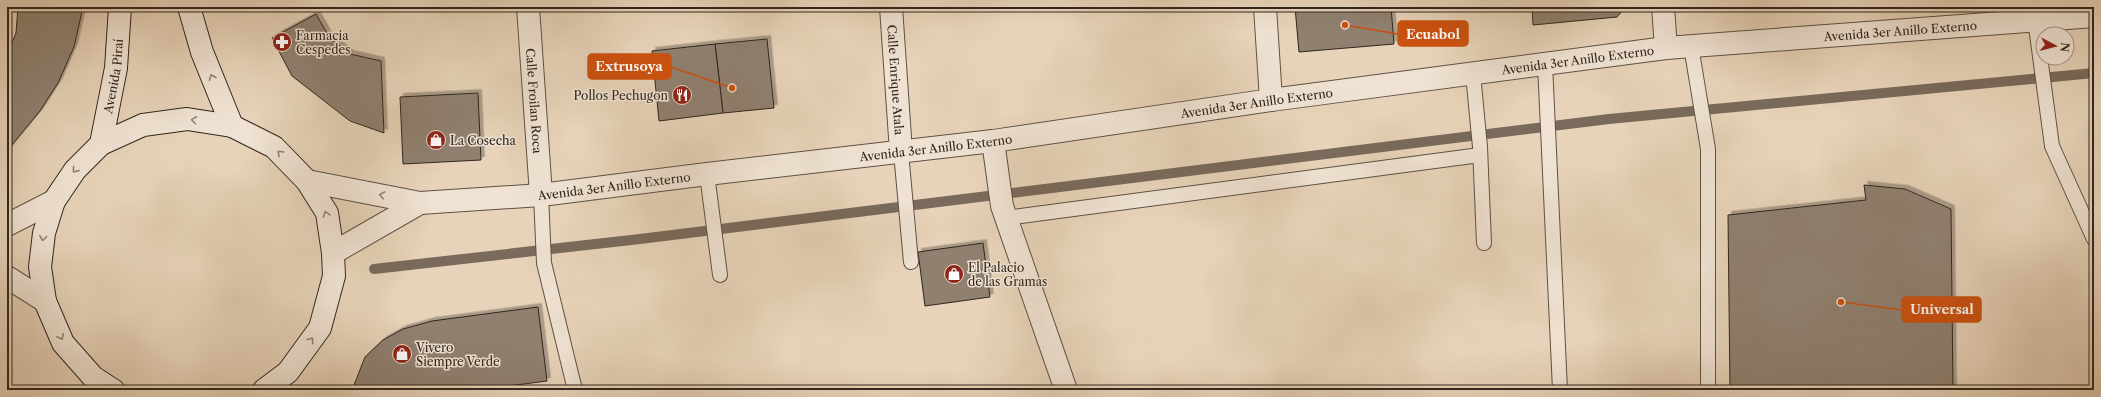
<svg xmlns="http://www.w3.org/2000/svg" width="2101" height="397" viewBox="0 0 2101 397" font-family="'Libre Caslon Text',serif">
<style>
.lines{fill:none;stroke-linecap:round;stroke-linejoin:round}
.stream{stroke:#796a5b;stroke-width:10}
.building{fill:#8f806f;stroke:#30261e;filter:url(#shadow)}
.service-casing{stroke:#5e5145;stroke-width:16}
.minor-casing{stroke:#5e5145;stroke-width:24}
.tertiary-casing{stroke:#5e5145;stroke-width:24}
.secondary-casing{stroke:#30261e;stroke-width:24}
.service{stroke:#efe2d2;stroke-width:14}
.minor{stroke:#efe2d2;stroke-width:22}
.tertiary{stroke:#efe2d2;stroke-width:22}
.secondary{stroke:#efe2d2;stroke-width:22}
.oneway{stroke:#908478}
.labels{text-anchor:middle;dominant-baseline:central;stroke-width:3;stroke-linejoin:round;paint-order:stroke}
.street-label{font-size:12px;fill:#30261e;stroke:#efe2d2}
.poi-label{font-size:12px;fill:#30261e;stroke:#efe2d2;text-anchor:start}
.leader{fill:none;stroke:#cc510f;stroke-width:1.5}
.callout-dot{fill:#cc510f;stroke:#efe2d2;stroke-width:1.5}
.callout{fill:#cc510f;stroke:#cc510f;stroke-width:1.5}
.callout-label{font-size:13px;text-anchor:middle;font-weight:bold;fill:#fff}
</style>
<defs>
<filter id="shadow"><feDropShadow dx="3.5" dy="-3.5" stdDeviation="0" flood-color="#0004"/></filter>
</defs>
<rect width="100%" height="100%" fill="#e7d3b9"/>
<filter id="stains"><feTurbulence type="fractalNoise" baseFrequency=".005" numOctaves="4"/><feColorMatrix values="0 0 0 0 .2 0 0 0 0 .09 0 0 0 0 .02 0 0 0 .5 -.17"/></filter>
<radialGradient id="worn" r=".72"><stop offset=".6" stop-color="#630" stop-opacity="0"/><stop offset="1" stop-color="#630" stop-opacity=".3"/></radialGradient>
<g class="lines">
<!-- stream -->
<path class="stream" d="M374,269L640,239L1609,119L2094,73"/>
</g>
<!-- building -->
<g class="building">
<path d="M18,7H83L74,47L58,83L40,111L7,151V54L16,33Z"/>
<path d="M1295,7H1391L1394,44L1299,52Z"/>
<path d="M1532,7H1625L1617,17L1533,25Z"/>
<path d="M316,14L329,37L350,54L381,61L384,133L350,121L292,76L272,38Z"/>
<path d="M767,39L774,108L723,113L715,44Z"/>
<path d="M715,44L723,113L659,121L652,51Z"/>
<path d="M478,93L481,160L403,164L400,97Z"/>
<path d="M1864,185L1905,189L1951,209L1953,390H1730L1728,215L1866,200Z"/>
<path d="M983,243L990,297L925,306L918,252Z"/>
<path d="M538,307L547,381L478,390H352L365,357L383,340L403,329L432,321Z"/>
</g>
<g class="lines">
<!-- service casing -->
<g class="service-casing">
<g id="service">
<path d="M2035,19L2052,146L2094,239"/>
<path d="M1691,46L1708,149V390"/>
<path d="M1545,64L1560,390"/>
<path d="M1473,74L1480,147L1484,243"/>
<path d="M901,152L911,262"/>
<path d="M707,174L720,275"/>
<path d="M541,195L544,263L575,390"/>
<path d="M1006,218L1480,155"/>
</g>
</g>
<!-- minor casing -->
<g class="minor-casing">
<g id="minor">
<path id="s1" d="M528,7L541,195"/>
<path id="s2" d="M891,7L901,152"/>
<path d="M1265,7L1271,100"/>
<path d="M1663,7L1666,48"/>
<path d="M2034,7L2035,19"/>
<path d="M993,141L1002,206L1066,390"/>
</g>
</g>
<!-- tertiary casing -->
<g class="tertiary-casing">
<g id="tertiary">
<path id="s3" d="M307,181L420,203L541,195L707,174L993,141L1271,100L1666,48L2094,16"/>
<path d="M7,225L54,201"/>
<path d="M333,253L420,203"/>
<path d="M7,277L45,301"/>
</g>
</g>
<!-- secondary casing -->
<g class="secondary-casing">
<g id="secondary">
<path d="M189,7L202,52L232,126"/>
<path id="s4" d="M101,144L116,68L120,7"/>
<path d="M113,390L93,377L63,343L45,301L40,267L44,233L54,201L75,170L101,144L143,125L187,119L232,126L274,147L307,181L327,213L333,253L334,276L320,328L288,372L264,390"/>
</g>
</g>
<!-- service -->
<use href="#service" class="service"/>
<!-- minor -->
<use href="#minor" class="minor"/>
<!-- tertiary -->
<use href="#tertiary" class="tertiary"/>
<!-- secondary -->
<use href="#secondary" class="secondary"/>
</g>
<!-- one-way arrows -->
<defs><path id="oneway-chevron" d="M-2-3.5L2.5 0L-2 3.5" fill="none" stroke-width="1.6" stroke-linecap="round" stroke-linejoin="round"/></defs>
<g class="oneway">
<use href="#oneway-chevron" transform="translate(212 77) rotate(-113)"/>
<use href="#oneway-chevron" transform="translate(194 120) rotate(-172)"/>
<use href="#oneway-chevron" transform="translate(280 153) rotate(-135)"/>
<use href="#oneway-chevron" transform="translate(75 170) rotate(129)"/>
<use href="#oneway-chevron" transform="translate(382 195) rotate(-169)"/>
<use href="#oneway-chevron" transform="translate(326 214) rotate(-109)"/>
<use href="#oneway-chevron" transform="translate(43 238) rotate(97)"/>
<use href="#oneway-chevron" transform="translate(61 337) rotate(65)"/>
<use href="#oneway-chevron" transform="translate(311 340) rotate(-54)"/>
</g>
<!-- icons -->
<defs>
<g id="pharmacy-disc" transform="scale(1)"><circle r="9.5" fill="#8f2418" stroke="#efe2d2"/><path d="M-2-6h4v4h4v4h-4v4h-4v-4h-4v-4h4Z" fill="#fff"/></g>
<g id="restaurant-disc" transform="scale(1)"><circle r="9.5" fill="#8f2418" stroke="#efe2d2"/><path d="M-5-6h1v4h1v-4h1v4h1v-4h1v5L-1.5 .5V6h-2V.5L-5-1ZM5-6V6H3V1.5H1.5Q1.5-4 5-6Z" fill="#fff"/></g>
<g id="shop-disc" transform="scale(1)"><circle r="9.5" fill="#8f2418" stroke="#efe2d2"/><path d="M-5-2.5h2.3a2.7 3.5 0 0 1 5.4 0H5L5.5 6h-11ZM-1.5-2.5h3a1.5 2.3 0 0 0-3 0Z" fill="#fff"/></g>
</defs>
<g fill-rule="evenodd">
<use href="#pharmacy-disc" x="282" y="42"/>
<use href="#restaurant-disc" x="682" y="95"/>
<use href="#shop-disc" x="436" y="140"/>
<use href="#shop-disc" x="954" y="274"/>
<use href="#shop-disc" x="402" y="354"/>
</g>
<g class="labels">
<!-- street labels -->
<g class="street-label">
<text stroke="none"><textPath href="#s3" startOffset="1606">Avenida 3er Anillo Externo</textPath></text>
<text stroke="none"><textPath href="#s3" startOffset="1282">Avenida 3er Anillo Externo</textPath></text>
<text stroke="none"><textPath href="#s4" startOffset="69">Avenida Piraí</textPath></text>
<text stroke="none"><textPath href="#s2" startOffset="73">Calle Enrique Atala</textPath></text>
<text stroke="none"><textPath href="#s1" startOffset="94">Calle Froilan Roca</textPath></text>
<text stroke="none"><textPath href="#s3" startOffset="958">Avenida 3er Anillo Externo</textPath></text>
<text stroke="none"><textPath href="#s3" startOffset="634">Avenida 3er Anillo Externo</textPath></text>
<text stroke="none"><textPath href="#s3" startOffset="310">Avenida 3er Anillo Externo</textPath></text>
</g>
<!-- poi labels -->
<g class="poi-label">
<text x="296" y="35">Farmacia<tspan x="296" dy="14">Cespedes</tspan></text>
<text x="668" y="95" text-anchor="end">Pollos Pechugon</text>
<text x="450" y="140">La Cosecha</text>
<text x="968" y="267">El Palacio<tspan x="968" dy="14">de las Gramas</tspan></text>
<text x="416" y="347">Vivero<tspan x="416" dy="14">Siempre Verde</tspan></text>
</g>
</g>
<!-- callouts -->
<path class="leader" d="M1345 25L1398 34M732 88L671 67M1841 302L1902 310"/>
<g class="callout-dot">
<circle cx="1345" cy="25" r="4"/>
<circle cx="732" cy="88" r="4"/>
<circle cx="1841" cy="302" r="4"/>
</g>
<g class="callout">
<rect x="1398" y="21" width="70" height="25" rx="4"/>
<rect x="588" y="54" width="83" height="25" rx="4"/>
<rect x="1902" y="297" width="79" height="25" rx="4"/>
</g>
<g class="callout-label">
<text x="1433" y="39">Ecuabol</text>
<text x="629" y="71">Extrusoya</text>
<text x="1942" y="314">Universal</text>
</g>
<!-- margin -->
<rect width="2101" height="397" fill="none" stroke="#e7d3b9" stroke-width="24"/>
<rect x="8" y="8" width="2085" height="381" fill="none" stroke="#30261e" stroke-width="2"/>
<rect x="12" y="12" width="2077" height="373" fill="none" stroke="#30261e"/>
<!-- north arrow -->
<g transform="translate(2055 46) rotate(97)"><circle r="19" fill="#efe2d2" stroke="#a3978a"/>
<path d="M0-3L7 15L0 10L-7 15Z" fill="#8f2418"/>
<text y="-6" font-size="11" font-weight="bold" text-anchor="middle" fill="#30261e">N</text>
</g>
<rect width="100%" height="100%" filter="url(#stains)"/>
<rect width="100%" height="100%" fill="url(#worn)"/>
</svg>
